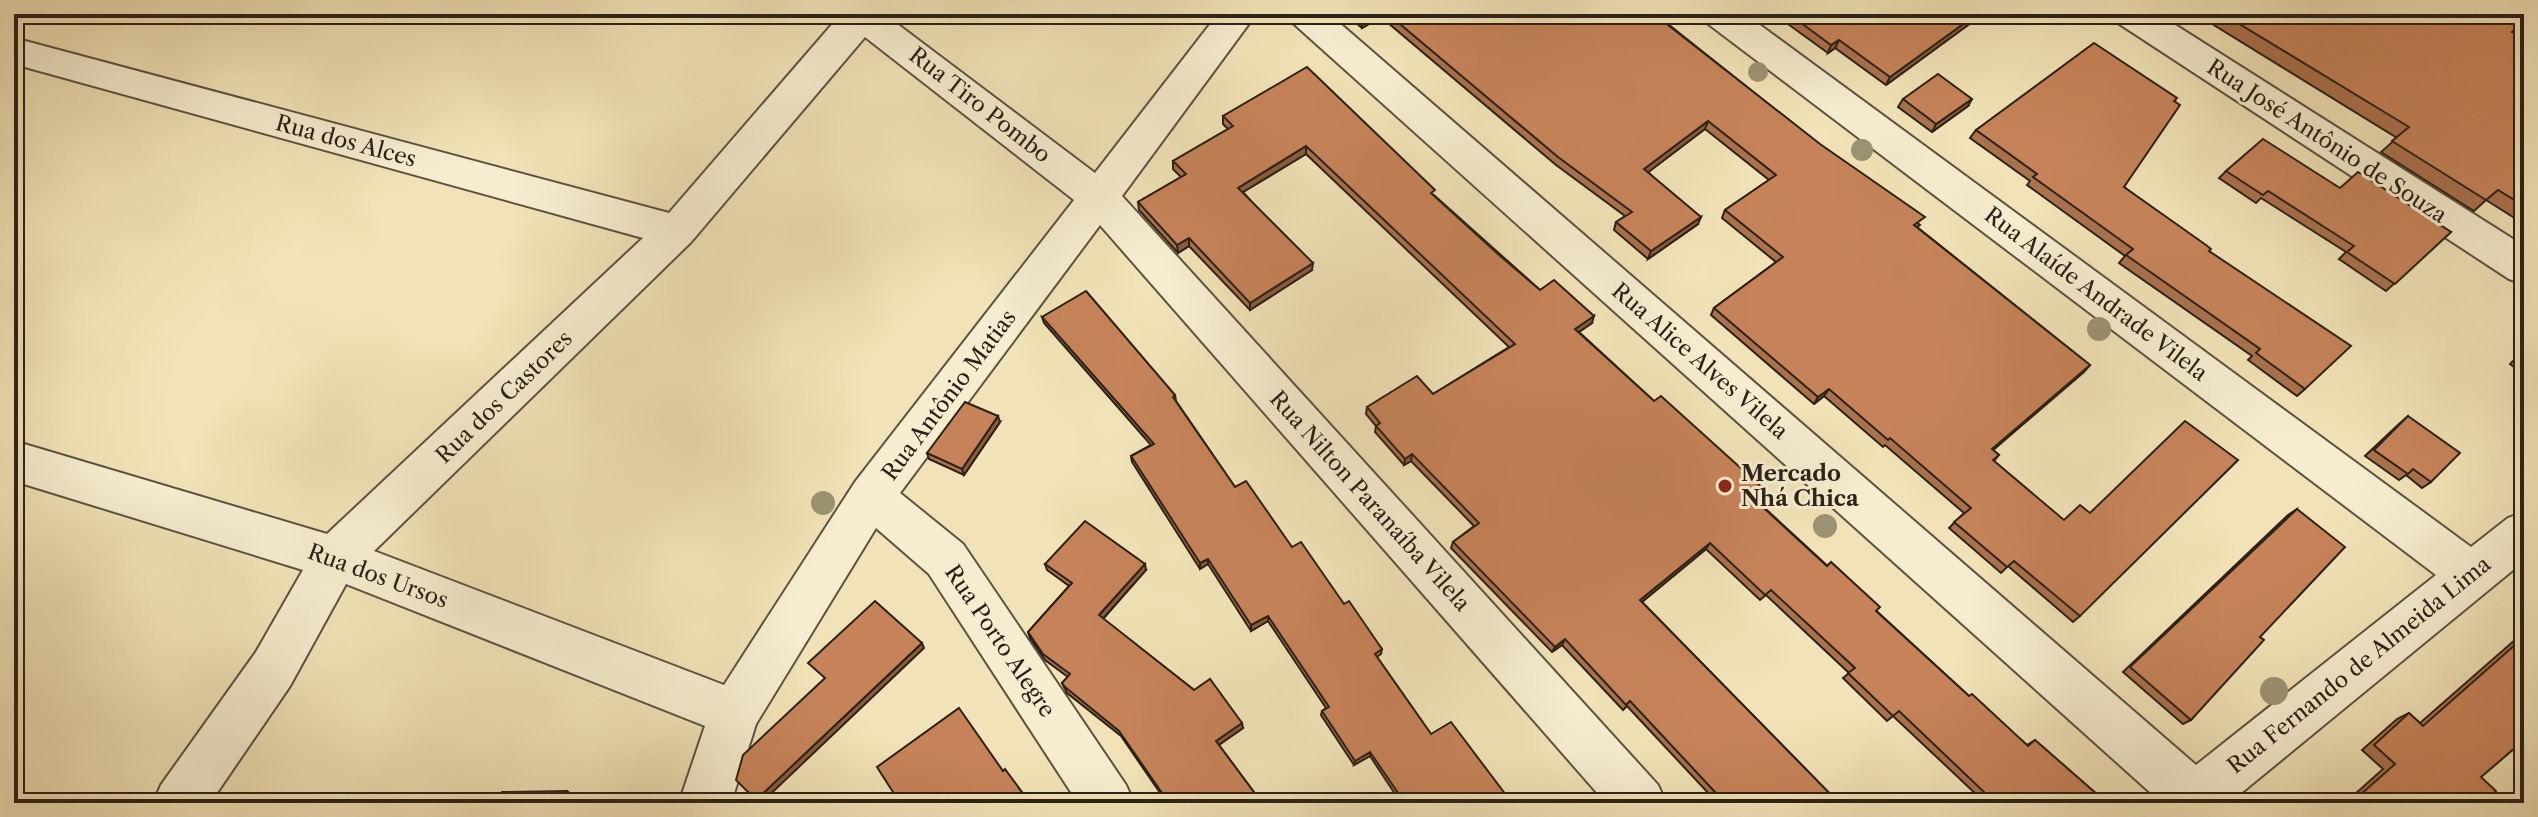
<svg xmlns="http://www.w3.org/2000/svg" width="2538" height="817" viewBox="0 0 2538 817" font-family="'Libre Caslon Text',serif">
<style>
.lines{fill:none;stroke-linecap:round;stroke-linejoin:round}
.street-casing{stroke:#5c5240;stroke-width:4}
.street{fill:#f6edd0;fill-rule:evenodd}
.tree{fill:#9c9373}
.wall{fill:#aa714d;stroke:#2b2118;stroke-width:2}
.shaded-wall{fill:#8b5c3e;stroke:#2b2118;stroke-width:2}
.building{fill:#c68359;stroke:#2b2118;stroke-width:2}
.poi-dot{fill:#8f2418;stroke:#f6edd0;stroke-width:3}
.labels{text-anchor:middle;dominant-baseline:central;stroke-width:6;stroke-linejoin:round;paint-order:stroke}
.street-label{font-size:22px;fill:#2b2118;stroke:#f6edd0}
.poi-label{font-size:22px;font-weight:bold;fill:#2b2118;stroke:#f6edd0;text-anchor:start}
</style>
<rect width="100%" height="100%" fill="#f1e3b7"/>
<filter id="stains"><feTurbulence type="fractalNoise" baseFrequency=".0025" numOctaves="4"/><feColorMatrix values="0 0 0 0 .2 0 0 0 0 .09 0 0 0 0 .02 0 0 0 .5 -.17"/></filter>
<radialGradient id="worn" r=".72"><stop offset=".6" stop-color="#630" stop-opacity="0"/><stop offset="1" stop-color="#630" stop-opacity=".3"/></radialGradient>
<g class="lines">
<!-- street casing -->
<g class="street-casing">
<g id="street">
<path d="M841,14H884L1095,173L1218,14H1256L1122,196L1658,785L1666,803H1606L1100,225L900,493L963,544L1126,785L1134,803H1078L929,574L876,528L756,724L731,803H679L705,726L346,584L290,686L210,803H153L161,785L256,652L303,570L14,481V441L327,534L643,238L14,64V38L669,213ZM865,37L1074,200L855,482L724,685L374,551L691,242Z"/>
<path d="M1288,14H1329L2196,765L2436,575L1707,23L1702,14H1745L2471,547L2508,518L2524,512V561L2229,803H2162L1293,23Z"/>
<path d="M2113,14H2158L2524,246V284L2509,279L2118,23Z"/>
</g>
</g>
<!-- street -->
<use href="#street" class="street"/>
</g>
<!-- trees -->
<g class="tree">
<circle cx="1758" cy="72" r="10"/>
<circle cx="1862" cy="150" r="11"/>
<circle cx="2099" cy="329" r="12"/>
<circle cx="823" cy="503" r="12"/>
<circle cx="1825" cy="526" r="12"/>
<circle cx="2274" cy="691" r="14"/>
</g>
<!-- wall -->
<g class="wall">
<path d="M1346,14H1685L1668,24L1920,225L1917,227L2090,365L1993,450L1999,455L1994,461L2080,616L2073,622L2008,566L2001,573L1949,528L1964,513L1885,445L1883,447L1824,396L1814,404L1711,315L1714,308L1776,262L1722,218L1725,210L1769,180L1705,129L1648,172L1698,224L1648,259L1614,230L1616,222L1625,216L1556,165L1381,17L1362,28Z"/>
<path d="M1774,14H1983L1886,85L1835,48L1828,53Z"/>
<path d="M2196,14H2503L2512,32L2524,39V224L2486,200L2474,211L2381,152L2397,138Z"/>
<path d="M1903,99L1968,106L1932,132L1898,107Z"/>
<path d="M2175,101L2124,187L2209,251L2305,389L2297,396L2248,360L2252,356L2119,263L2125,256L2027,185L2030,181L1970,138L1976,130Z"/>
<path d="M1223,116L1434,195L1540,290L1592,323L1579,332L1654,401L1761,496L1756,500L1969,696L2027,745L2035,740L2107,803H1972L1978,796L1893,716L1887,721L1843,678L1849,673L1766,595L1760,600L1706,549L1642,602L1839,803L1711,796L1627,706L1623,710L1562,645L1552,652L1451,548L1453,542L1474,526L1411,461L1404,465L1375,432L1376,426L1366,414L1367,407L1433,394L1509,347L1306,154L1243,192L1312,270L1250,310L1189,246L1178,253L1139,210L1138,202L1181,177L1173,169V161L1228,129L1223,124Z"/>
<path d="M2226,171L2340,188L2451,232L2386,291L2339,259L2346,252L2261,198L2256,203L2219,178Z"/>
<path d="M1042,317L1175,395L1176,401L1235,487L1344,604L1382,649L1381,654L1377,657L1431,734L1512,803H1401L1370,756L1354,765L1321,715L1322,711L1326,708L1268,621L1251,631L1208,564L1200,569L1132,462L1131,456L1151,445L1044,323Z"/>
<path d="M2524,349V374L2510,364Z"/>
<path d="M2408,416L2431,482L2422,488L2406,475L2399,480L2365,456L2400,423Z"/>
<path d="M1000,422L964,475L929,459L927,453Z"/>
<path d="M2297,509L2260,637L2191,720L2183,724L2123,672L2288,515Z"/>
<path d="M1045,564L1146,570L1103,619L1243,728L1219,745L1262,803H1167L1121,736L1067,693L1062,683L1068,677L1045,660L1030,638L1028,632L1069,586L1047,570Z"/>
<path d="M2524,632V740L2481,777L2483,803H2345L2383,769L2362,750L2397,719L2409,713L2420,723Z"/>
</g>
<!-- shaded-wall -->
<g class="shaded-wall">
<path d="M1372,14H1381V17L1362,28V19Z"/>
<path d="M1674,14H1685L1661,29L1663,21Z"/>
<path d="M1977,14H1983L1886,85L1890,77Z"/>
<path d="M1839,40L1835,48L1828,53L1831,45Z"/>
<path d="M1972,99L1968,106L1932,132L1936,124Z"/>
<path d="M1708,121L1705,129L1642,177L1644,169Z"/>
<path d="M1306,146V154L1238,195V188Z"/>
<path d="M1701,217L1698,224L1648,259L1651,251Z"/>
<path d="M1189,238V246L1178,253L1177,245Z"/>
<path d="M1313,263L1312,270L1250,310V303Z"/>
<path d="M1594,316L1592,323L1573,336L1575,329Z"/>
<path d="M2090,365L2084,372L1986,456L1992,449Z"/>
<path d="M1829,389L1824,396L1814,404L1818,397Z"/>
<path d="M998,416L1000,422L964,475L962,469Z"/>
<path d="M1412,454L1411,461L1404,465L1405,459Z"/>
<path d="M1710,543L1706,549L1637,606L1640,600Z"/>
<path d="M1208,559V564L1200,569V563Z"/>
<path d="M1145,564L1146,570L1100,622L1099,615Z"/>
<path d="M1268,616V621L1251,631V625Z"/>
<path d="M1565,639L1562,645L1552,652L1555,647Z"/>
<path d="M922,643L924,648L761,803L756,800Z"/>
<path d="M1242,723L1243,728L1217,746L1216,741Z"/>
<path d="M1370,752V756L1354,765L1355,761Z"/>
<path d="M567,791L582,801V803H564Z"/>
</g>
<!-- building -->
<g class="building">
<path d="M1356,14H1372L1362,19Z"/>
<path d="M1388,14H1674L1663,21L1820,144L1925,217L1914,225L2090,365L1992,449L1999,455L1993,460L2064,520L2080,505L2090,513L2185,421L2238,460L2080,616L2014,561L2007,567L1954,522L1971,508L1890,438L1888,440L1829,389L1818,397L1714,308L1783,257L1725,210L1776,175L1708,121L1644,169L1701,217L1651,251L1616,222L1632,212L1558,157Z"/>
<path d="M1789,14H1977L1890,77L1839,40L1831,45Z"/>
<path d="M2223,14H2503L2520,24L2512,32L2524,39V206L2498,190L2486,200L2392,141L2409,127Z"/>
<path d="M2094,43L2177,98L2174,101L2180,105L2124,187L2206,245L2211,249L2209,251L2351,346L2305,389L2256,353L2260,349L2126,255L2133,249L2033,177L2037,174L1976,130Z"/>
<path d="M1307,67L1435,190L1431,193L1499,255L1540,290L1554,280L1594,316L1575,329L1654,401L1661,396L1765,490L1754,499L1827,566L1831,562L1880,607L1876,611L1969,696L1972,694L2028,746L2035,740L2107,803H1983L1978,798L1984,792L1899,711L1893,716L1848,673L1855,668L1771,590L1765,595L1710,543L1640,600L1839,803H1703L1715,792L1630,701L1626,705L1565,639L1555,647L1453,542L1479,523L1412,454L1405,459L1376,426L1380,423L1367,407L1417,376L1433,394L1515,344L1306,146L1238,188L1313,263L1250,303L1189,238L1177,245L1138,202L1186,174L1173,161L1233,126L1223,116Z"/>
<path d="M1938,74L1972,99L1936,124L1903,99Z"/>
<path d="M2263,139L2340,188L2358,172L2451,232L2395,284L2347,252L2354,246L2268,191L2263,195L2226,171Z"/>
<path d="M1086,291L1175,395L1173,397L1235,487L1246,481L1292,547L1301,542L1344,604L1349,601L1382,649L1375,654L1431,734L1451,722L1512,803H1405L1370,752L1355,761L1322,711L1329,707L1268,616L1251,625L1208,559L1200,563L1131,456L1154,444L1042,317Z"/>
<path d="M965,402L998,416L962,469L927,453Z"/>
<path d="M2408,416L2460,453L2431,482L2413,469L2408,474L2374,450Z"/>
<path d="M2297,509L2345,547L2260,637L2264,640L2191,720L2130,667Z"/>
<path d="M1085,521L1145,564L1099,615L1194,690L1210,679L1242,723L1216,741L1262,803H1169L1119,731L1065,687L1062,683L1070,674L1043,654L1028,632L1072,583L1045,564Z"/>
<path d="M875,601L922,643L756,800L736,780L743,755L825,678L808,663Z"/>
<path d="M2524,637V740L2481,777L2496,791L2483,803H2351L2395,764L2374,745L2409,713L2423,726Z"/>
<path d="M959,708L1003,771L1005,769L1030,803H900L877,767Z"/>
<path d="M567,791L564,803H499L502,792Z"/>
</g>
<!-- markers -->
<circle class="poi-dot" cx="1725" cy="486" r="8"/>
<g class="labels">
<!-- street labels -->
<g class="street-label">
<text transform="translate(980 105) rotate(38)">Rua Tiro Pombo</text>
<text transform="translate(346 141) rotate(15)">Rua dos Alces</text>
<text transform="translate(2327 141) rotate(33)">Rua José Antônio de Souza</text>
<text transform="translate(2096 294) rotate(37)">Rua Alaíde Andrade Vilela</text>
<text transform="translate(1700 361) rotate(41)">Rua Alice Alves Vilela</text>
<text transform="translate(949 395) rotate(-53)">Rua Antônio Matias</text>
<text transform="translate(504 397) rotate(-44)">Rua dos Castores</text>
<text transform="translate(1370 501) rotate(48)">Rua Nilton Paranaíba Vilela</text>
<text transform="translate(378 576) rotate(20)">Rua dos Ursos</text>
<text transform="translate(1000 641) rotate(56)">Rua Porto Alegre</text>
<text transform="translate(2359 665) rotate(-39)">Rua Fernando de Almeida Lima</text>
</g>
<!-- poi labels -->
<g class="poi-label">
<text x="1741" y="473">Mercado<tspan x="1741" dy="25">Nhá Chica</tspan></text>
</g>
</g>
<!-- margin -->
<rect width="2538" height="817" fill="none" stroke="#f1e3b7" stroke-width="48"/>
<rect x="16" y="16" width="2506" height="785" fill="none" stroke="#2b2118" stroke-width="4"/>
<rect x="24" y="24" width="2490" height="769" fill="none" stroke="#2b2118" stroke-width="2"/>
<rect width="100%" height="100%" filter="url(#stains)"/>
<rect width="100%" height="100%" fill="url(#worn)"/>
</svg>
